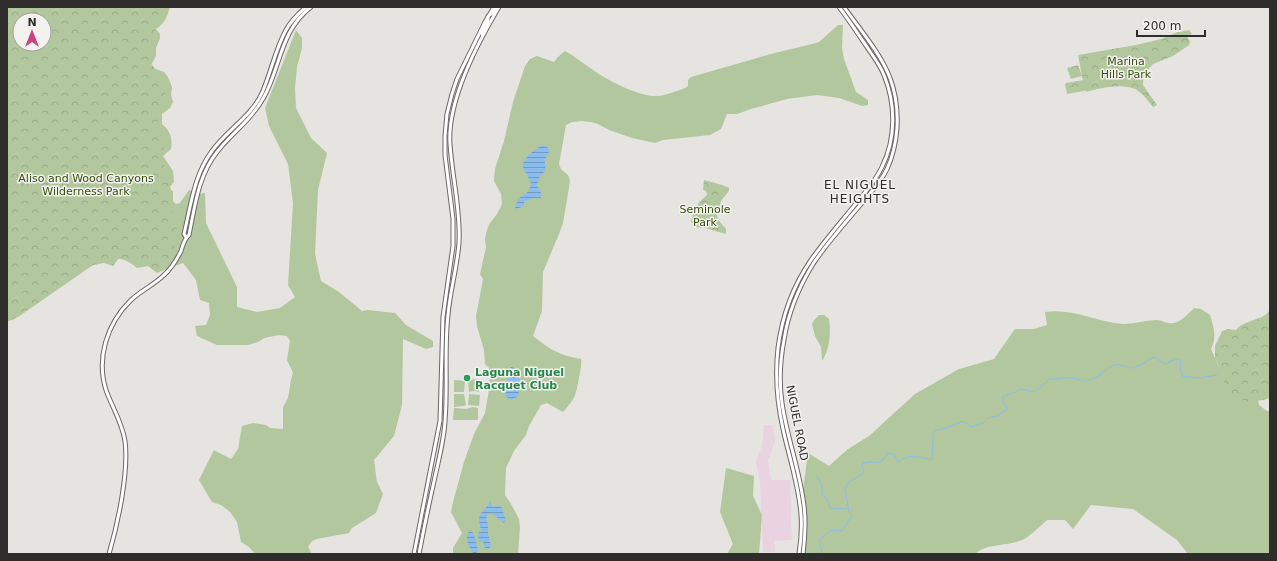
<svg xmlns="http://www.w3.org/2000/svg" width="1277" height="561" viewBox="0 0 1277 561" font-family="'DejaVu Sans',sans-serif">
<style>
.commercial{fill:#e9d3e1}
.green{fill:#b2c79d;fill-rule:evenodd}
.park{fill:url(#park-crowns);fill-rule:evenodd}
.water{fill:url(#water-rules)}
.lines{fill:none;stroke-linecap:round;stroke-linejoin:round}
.stream{stroke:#8bbcee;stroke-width:1}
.major-casing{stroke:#696865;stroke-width:5}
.major{stroke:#fff;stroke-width:3}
.leisure-dot{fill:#2e9e5b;stroke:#f3f2ee;stroke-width:1.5}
.labels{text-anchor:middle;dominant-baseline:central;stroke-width:3;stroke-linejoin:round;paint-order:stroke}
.park-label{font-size:11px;fill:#354f0d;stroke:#f3f2ee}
.leisure-label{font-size:11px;font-weight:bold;fill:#27864d;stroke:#f3f2ee;text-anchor:start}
.street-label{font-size:11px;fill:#2e2d2c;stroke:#f3f2ee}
.neighbourhood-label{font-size:12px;letter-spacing:1px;fill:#2e2d2c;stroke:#f3f2ee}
</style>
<defs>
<pattern id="park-crowns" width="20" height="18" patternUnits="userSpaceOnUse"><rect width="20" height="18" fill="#b2c79d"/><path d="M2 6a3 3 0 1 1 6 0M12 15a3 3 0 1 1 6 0" fill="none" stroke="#99ab87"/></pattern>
<pattern id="water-rules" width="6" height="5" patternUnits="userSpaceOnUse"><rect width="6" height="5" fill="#8bbcee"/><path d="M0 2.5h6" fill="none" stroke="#7299c1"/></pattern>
</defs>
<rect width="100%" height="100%" fill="#e6e4e1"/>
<!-- commercial -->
<path class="commercial" d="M764,425H773L775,440L771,453L768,460L771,480H790L792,540L774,541L775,552H763L760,482L756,461L762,446Z"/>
<!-- green -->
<g class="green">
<path d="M7,7H170C167,17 165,23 156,29L160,34V38L156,48V56L151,65L153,68L164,72L168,77L172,87L171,94L173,102L170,108L162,114V124C170,130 173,139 171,149L163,156L173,171L174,182L168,189L173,191V201L176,204L180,203L189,190L199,194L205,193L206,223L237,287V307L257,312L280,308L295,297L288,285L293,203L288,164L269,126L265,108L296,30L302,38V48L297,67L295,88L296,108L311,138L327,153L318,190L315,254L321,281L339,292L362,311L368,310L395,313L406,325L433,341V347L426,349L403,339L402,405L394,436L374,460L377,482L383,494L376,513L352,528L349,533L317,539L312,541L308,547L312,554H255L249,547L241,542L237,522L230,512L221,505L212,502L199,480L214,450L231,459L238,449L242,426L253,423L266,425L270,428L283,429V407C292,395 288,385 293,373L287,360L290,341L287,336L279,335L264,338L258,342L248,345H217L197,336L195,326L206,325L210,315L209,303L200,300L196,280L183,263L157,273L148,266L137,268C124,256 110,257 93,257ZM20,20H44V44H20Z"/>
<path d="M838,25H843L842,48L844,59L856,92L868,100V105L862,106L839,98L817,95L787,99L751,109L737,114H727L721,129L710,135L663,140L655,143L632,138L609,130L598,124L590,122L582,121L572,122L566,125L559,164L561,169L568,175L570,180L569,188L563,223L559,234L543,272L542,311L533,336C551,350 559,355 581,359C582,366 580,371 579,378C576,395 575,399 563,412L547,403L541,405L529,426L526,435L514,451L506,468L505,495L511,504L519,519L520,527L518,554H453V548L462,533L451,512L453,502L464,462L474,434L485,413L490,384L489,368L485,364L484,350L477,326L476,316L483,279L480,274L486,247L485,239L487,230L490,223L497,214L502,204L501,194L494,181L495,169L504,141L513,102L525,66L530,59L537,56L554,62L558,57L565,51C576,57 585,65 596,72C610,82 641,97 658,96C667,95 677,91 685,88L688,86V80L691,77L771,54L812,44L819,42Z"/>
<path d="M1194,308L1201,309L1210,315C1214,328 1217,337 1211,349L1218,365L1258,400L1259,405L1267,411H1270V554H1188L1177,540L1133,509L1091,505L1073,529L1065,520H1047C1040,526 1033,533 1026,538C1011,547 988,542 975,554H804L806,511L803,490L808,453L829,466L848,449L869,436L915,394L959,369L994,359L1015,329H1034L1047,325L1045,312C1072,308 1097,322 1123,324C1135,324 1146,320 1157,320C1161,320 1165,323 1169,323C1179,325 1187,315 1194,308Z"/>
<path d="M819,315H824L829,319C831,333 830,349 822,361L821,347L815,336L812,324L814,320Z"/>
<path d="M475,379L480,380L479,392L474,391L469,392L468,381Z"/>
<path d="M454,380L465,381L464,392H454Z"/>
<path d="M454,394H464L466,405L464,406L454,407Z"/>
<path d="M469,394L480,395L479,406L468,405Z"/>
<path d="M473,407L478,408V420H454L453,419L454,408L466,409Z"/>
<path d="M726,468L754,476L753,496L762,515L759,554H727L733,544L720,512Z"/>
</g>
<!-- park -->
<g class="park">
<path d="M7,7H166C163,15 159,21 156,28C151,39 152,53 151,64C165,78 166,87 166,106L158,114L157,126C169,137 166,144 160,157L165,168L173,198L171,210L179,222L174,237V248L170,255L172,257L162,270L119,258L113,266L104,263L93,265L18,317L7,322ZM20,20H44V44H20Z"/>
<path d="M1189,30L1192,34L1187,36L1190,42L1189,45L1173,56L1153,64L1144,74L1143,85L1157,105L1153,107C1148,101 1143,93 1135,89C1121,83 1100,88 1086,92L1085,90L1084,91L1067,94L1065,84L1066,83L1083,80L1082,76L1071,79L1067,68L1078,65L1082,76L1078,55L1136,45L1161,39L1178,32Z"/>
<path d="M704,180C709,181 726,186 729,188V191L721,201L717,216L719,221L726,229V234L705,228L696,227L691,222L693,214L699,202L707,195L706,191L703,190Z"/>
<path d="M1270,310V398C1252,403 1244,403 1228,393L1224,384L1225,376L1215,359V346L1222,331L1228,329L1236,330C1242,321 1257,321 1265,315C1267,314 1268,312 1270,310Z"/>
</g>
<!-- water -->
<g class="water">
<path d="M541,146H546L550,150L545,159V171L540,176L537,185L541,193V198H533L524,202V206L516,209L515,208L518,199L529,191L531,183L522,165L528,155Z"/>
<path d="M511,367H512C520,372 522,389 517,397L511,400L505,396L509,370Z"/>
<path d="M490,502L493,507L501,506L506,520L504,523C498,520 495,511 487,515L486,519L488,524V533L491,546L489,549L485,548L483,542L479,541L478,534L481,530C476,512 482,515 490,502Z"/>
<path d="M470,530C476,534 476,544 478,551L476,553H473C468,546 464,536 470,530Z"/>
</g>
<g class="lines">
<!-- stream -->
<g class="stream">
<path d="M817,476L822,487V494L828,501L830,508L847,509"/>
<path d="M822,554L819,540L831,530L842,531L852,515L849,512L845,489L849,482L864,473L862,467L863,463L871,462L878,463L884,459L888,453L894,455L898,462C909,453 919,457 931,460C933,457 933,437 933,433L936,430L947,428L963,421L971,427L983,423L988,418L997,416L1006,410L1007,407L1003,402V397C1009,393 1013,394 1021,389L1034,392L1050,379C1057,380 1062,377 1069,378C1077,378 1085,382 1093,379C1101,376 1106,368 1114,365C1120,363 1126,368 1132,368C1139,367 1148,360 1154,357L1165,364L1176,359L1181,361L1180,369L1182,376L1199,378L1217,375"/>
</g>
<!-- major casing -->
<g class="major-casing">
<g id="major">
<path d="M483,35L482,34L488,21V16L493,13L497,7"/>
<path d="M186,237L184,234C191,205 194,175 212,151C227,130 251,117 262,93C271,73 275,50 286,30C291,21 298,14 306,7"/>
<path d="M109,554C118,523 129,472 125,441C122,422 112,407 106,390C96,358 107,324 130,301C140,291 154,285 164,275C171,269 177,259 181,251C183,245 184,239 189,235C195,206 198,176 217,152C232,133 252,119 264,97C281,66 280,31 311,7"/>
<path d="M414,554L440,421L443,317L453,246V219L445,155V136L447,114L452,94L457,79L485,22L494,7"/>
<path d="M419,554C424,528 429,503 435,477C439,458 444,440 445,421C448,386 444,350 448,315C450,291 457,268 459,243C461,210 452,177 450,144C447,100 477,44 499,7"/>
<path d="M799,554C801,541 802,528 801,515C799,485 789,457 783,429C777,402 775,375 778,348C782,317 793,286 811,260C825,240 842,221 858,201C867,190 876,180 882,167C896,139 896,104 884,75C880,65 873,56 867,47C858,34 849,20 839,7"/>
<path d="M803,554C805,538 806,522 804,506C800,471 787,438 782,403C779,382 780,361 784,340C788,313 799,287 813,264C827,243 845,223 862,203C871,192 881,182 887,169C893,156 896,142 897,128C898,110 896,94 890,78C881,54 859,28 844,7"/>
</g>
</g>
<!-- major -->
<use href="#major" class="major"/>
</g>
<!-- markers -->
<circle class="leisure-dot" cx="467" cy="378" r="4"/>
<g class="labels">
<!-- park labels -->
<g class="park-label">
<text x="1126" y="61">Marina<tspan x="1126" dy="13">Hills Park</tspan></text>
<text x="86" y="178">Aliso and Wood Canyons<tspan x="86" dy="13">Wilderness Park</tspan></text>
<text x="705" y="209">Seminole<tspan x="705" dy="13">Park</tspan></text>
</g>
<!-- leisure labels -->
<g class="leisure-label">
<text x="475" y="372">Laguna Niguel<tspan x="475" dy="13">Racquet Club</tspan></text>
</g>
<!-- street labels -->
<g class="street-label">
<text transform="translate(797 423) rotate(79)">NIGUEL ROAD</text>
</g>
<!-- neighbourhood labels -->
<g class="neighbourhood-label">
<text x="860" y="185">EL NIGUEL<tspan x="860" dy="14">HEIGHTS</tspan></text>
</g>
</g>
<!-- border -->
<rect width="1277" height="561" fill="none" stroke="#2e2d2c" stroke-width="16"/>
<!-- north arrow -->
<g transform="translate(32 32)"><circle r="19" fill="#f3f2ee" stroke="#a4a3a0"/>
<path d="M0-3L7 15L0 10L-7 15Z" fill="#ca4483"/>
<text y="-6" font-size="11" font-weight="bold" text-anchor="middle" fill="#2e2d2c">N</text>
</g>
<!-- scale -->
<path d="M1137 30v6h68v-6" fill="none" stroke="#2e2d2c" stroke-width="2"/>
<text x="1143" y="30" font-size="12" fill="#2e2d2c" stroke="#f3f2ee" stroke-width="3" paint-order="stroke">200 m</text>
</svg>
